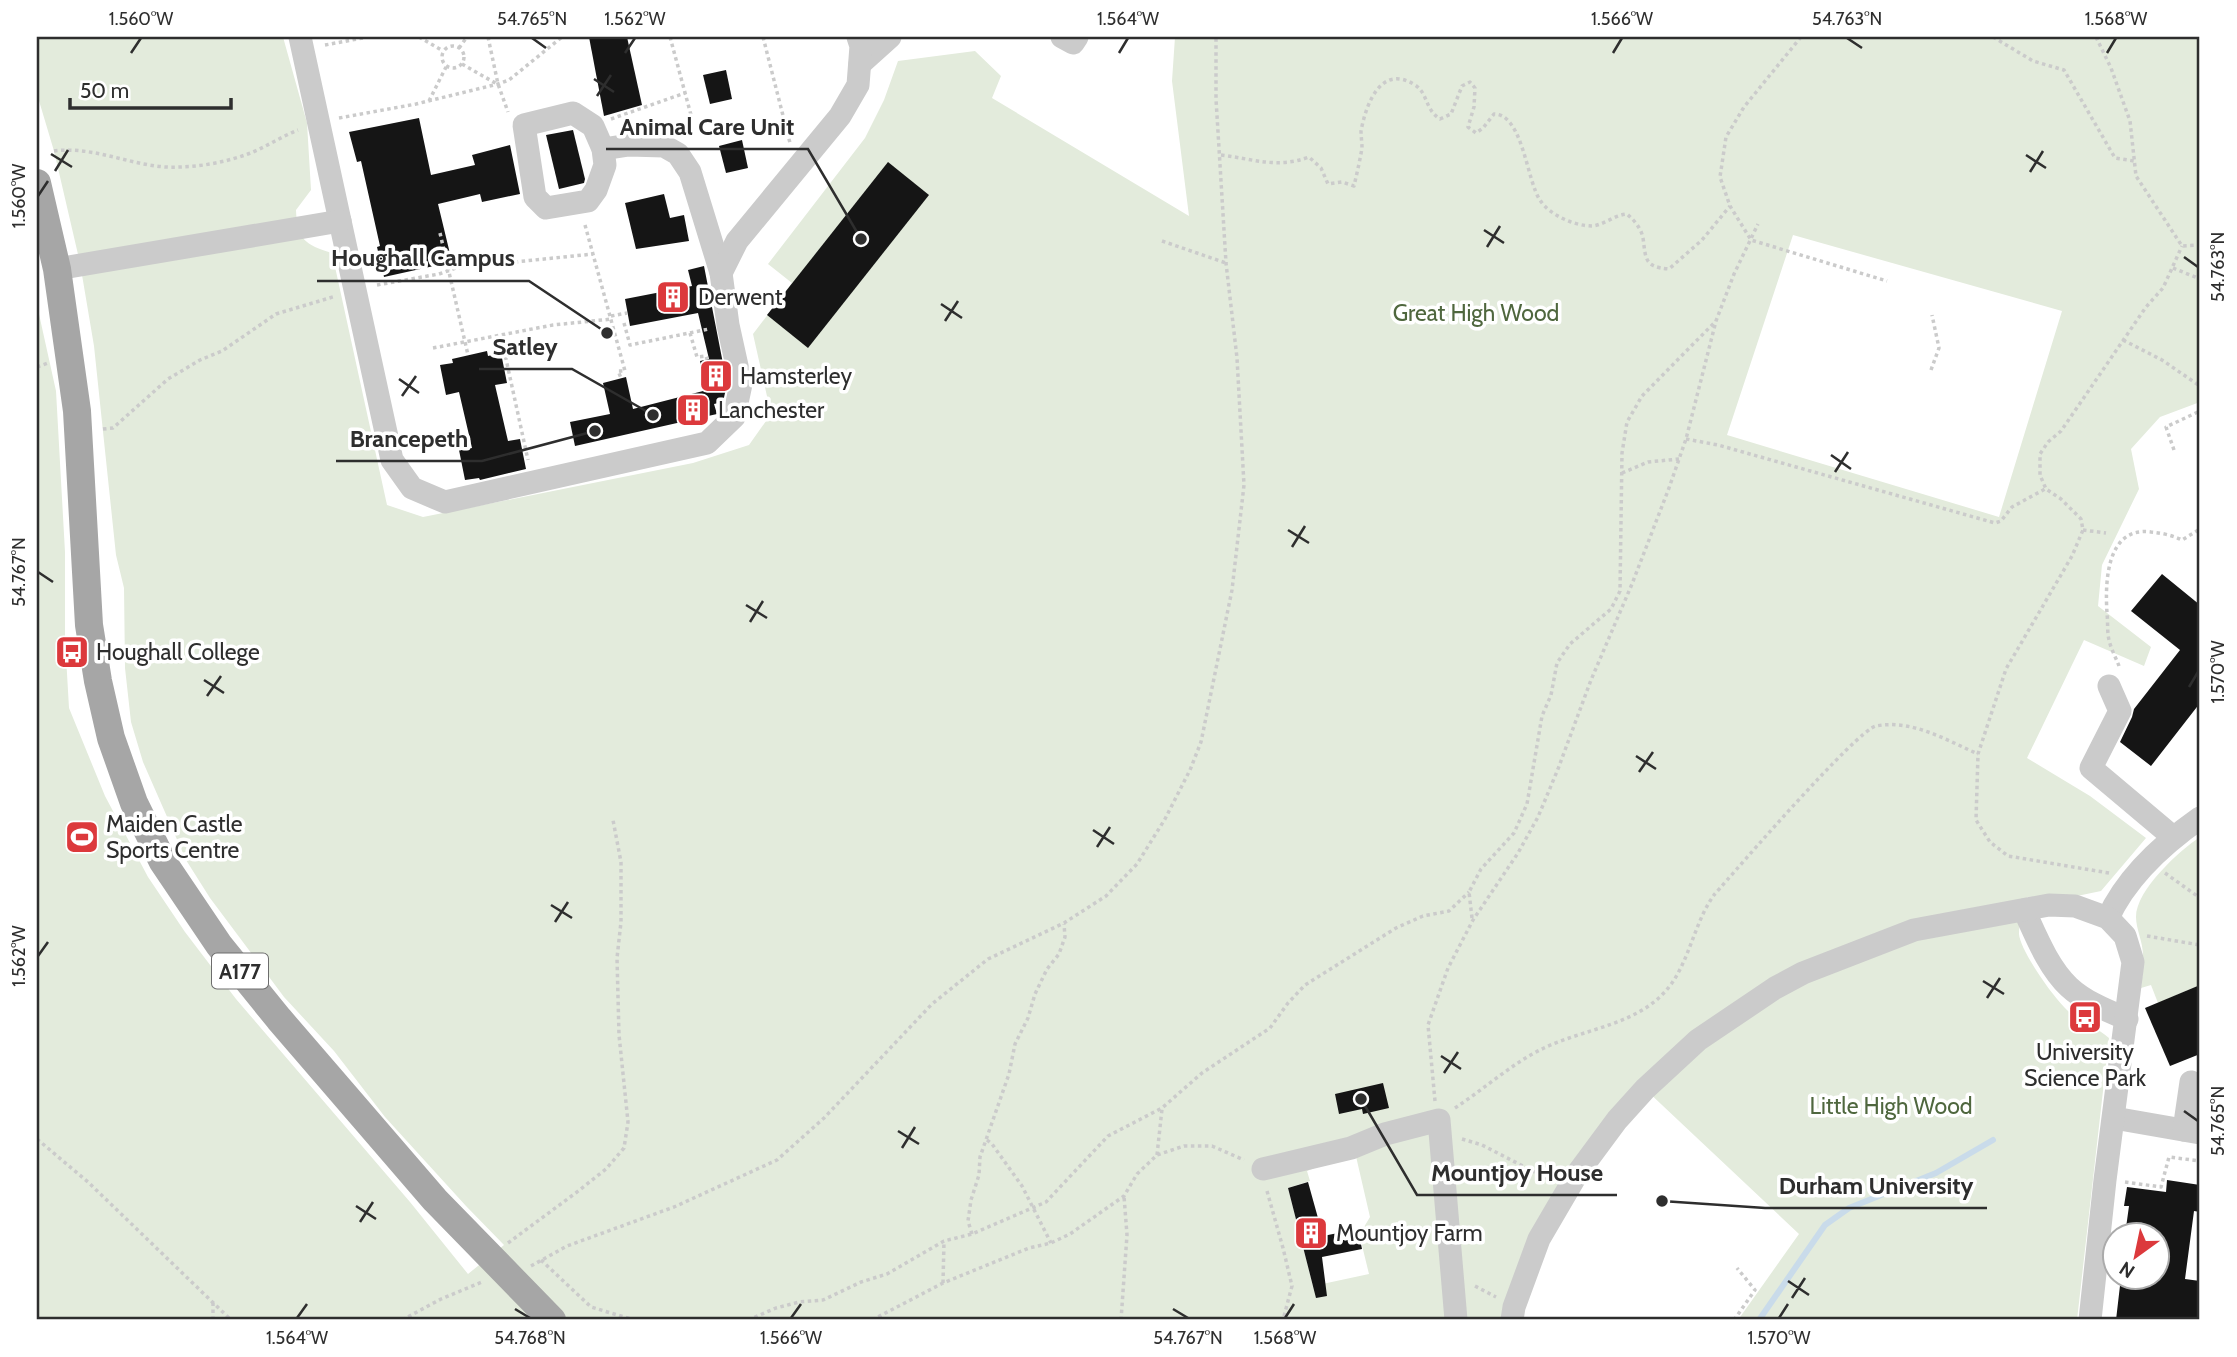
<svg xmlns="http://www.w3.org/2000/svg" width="2237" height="1357" viewBox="0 0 2237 1357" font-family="Cabin,sans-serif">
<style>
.green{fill:#e3ebdc;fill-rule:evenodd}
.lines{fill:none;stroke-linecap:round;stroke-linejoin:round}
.stream{stroke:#c9dbea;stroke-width:6}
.building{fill:#151515}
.path{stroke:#cbcbcb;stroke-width:3.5;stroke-dasharray:3.5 3.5;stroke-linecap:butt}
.minor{stroke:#cbcbcb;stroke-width:23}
.major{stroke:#a6a6a6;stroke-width:28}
.ticks{fill:none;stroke:#2e2e2e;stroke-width:2.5}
.labels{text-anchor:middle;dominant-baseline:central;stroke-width:7;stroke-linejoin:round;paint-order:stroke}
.shield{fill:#fff;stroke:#6d6d6d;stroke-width:2}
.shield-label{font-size:21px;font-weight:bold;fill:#2e2e2e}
.poi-label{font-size:23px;fill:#2e2e2e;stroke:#fff;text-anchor:start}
.park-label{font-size:23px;fill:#4f673e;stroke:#fff}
.leader{fill:none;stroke:#2e2e2e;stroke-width:2.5}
.callout-dot{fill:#2e2e2e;stroke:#fff;stroke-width:2.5}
.callout-label{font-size:24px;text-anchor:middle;font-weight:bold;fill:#2e2e2e;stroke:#fff;stroke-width:7;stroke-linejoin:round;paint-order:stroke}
.neatline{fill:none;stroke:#2e2e2e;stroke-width:2.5}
.ticks-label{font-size:18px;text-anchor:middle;fill:#2e2e2e}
</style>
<rect width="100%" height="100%" fill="#fff"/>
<!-- green -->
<g class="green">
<path d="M37,37H283L307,123L311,190L296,210C297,239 305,245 332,253L387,505L423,517L693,463L749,445L771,414L753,334L792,283L768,264L865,138L884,100L898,61L975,51L1001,76L992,98L1189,216L1172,81L1175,37H2200V402L2160,417L2131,449L2139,489L2102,565L2098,606L2151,647L2144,666L2084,640L2027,758L2090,796L2146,838L2101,891L2077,896L2027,897C2024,908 2019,922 2019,934C2020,951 2058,1005 2073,1015C2085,1023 2097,1028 2109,1038L2077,1320H1738L1799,1234L1645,1089L1577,1174L1512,1320H37V305L56,391L65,552V639L69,708L105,796L148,877L185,932L236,999L410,1202L468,1274L504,1245L466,1206L385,1117L334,1051L284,997L210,898L186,860L143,762L131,722L125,668L124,588L116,555L94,346L80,263L54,151L37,94ZM1793,235L2062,311L1999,517L1727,435ZM1355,1152L1370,1217L1364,1227L1358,1229L1369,1274L1313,1286L1288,1188L1310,1181L1307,1171Z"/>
<path d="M2200,837V985L2158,1003L2151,985L2141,988C2142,977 2144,965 2143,955C2143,942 2136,929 2136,917C2136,890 2179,851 2200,837Z"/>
</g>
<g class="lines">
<!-- stream -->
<path class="stream" d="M1759,1320L1825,1225L1849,1208L1936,1173L1993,1140"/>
</g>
<!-- building -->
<g class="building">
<path d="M589,37H627L642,105L604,116Z"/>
<path d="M726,70L732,99L710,104L703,75Z"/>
<path d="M419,118L431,175L475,165L472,155L510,145L520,194L482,202L480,194L438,204L452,262L384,277L377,247L380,246L361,161L357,162L349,132Z"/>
<path d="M573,130L585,179L584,183L559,189L546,135Z"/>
<path d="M742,140L748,168L726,173L719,146Z"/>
<path d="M888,162L929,195L808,348L767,315Z"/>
<path d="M664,194L670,218L684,215L689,241L636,249L625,203Z"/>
<path d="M704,266L727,384L723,402L714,404L717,414L575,446L570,422L610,414L603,383L626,377L633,409L707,390L700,361L709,359L698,313L630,326L625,299L692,286L688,270Z"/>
<path d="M487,351L488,356L501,353L507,383L495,385L508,441L520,439L526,469L480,480L479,478L465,480L459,450L472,448L459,392L446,395L440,365L453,363L452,359Z"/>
<path d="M2162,574L2200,605V703L2151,766L2120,742L2132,717L2134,709L2180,650L2131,611Z"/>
<path d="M2200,985V1054L2170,1066L2145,1008Z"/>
<path d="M1383,1083L1389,1108L1363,1114L1362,1109L1339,1114L1335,1094Z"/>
<path d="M2167,1180L2200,1185V1212L2194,1211L2185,1279L2200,1281V1320H2116L2121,1277H2157L2160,1235H2125L2129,1206H2124L2127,1187L2166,1192Z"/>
<path d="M1308,1182L1323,1236L1358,1229L1362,1249L1322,1257L1327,1296L1316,1298L1288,1188Z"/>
</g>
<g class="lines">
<!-- path -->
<g class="path">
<path d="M419,37L443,51"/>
<path d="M488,37L498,84L508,112"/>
<path d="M670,37L691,115L682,131"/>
<path d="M763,37L790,143"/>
<path d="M1801,37L1744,107L1726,137L1720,177L1730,206L1751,240L1887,281"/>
<path d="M1993,37L2033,61L2064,70L2115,158L2134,161"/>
<path d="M2096,37L2111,68L2130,121L2136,176L2182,246L2200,245"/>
<path d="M325,45L368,37"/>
<circle cx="453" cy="57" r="11"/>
<path d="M459,48L467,37"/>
<path d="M462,64L497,84"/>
<path d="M429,101L446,67"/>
<path d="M339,118L416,104L498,84L509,80L562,37"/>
<path d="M611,119L685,93"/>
<path d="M54,151C92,146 127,164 165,167C192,168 219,164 245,155C263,149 280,137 298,130"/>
<path d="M1221,155C1254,159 1277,169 1309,157L1321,168L1328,184L1342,182L1354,186C1357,173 1360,160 1362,148C1362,142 1361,137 1361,131C1366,104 1381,63 1415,85C1428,93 1425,110 1440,119L1451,114L1462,86L1470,82L1475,88L1474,107L1468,127L1476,133L1483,128L1494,114C1523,114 1527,182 1540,200C1549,215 1575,226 1592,226C1604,225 1614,215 1627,214C1634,220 1641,228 1643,238C1646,259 1644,267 1669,269L1702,240L1730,206"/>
<path d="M585,225L625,371H618L621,378"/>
<path d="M440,233L468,355"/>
<path d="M1162,241L1226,263"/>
<path d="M2173,268L2200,279"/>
<path d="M377,285L439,274L456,268L593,254"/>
<path d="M611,316L627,313"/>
<path d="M624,323L630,345L709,329"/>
<path d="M690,333L697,357L706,356L707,359"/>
<path d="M501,336L528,460"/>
<path d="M2123,340L2162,360L2197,384L2200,389"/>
<path d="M433,348L553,325L612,319"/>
<path d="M37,367L48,363"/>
<path d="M1931,370L1939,348L1932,315"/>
<path d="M103,429L113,428L168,379L200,360L222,351L276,314L336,296"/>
<path d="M1686,439L1718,445L1995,523L2001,521L2012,507L2045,489"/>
<path d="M2174,450L2166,427L2200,411"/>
<path d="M1622,473L1648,462L1679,459"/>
<path d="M2083,530L2106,533"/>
<path d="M2119,666C2116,658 2111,649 2109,640C2107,632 2108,622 2107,613C2105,583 2106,526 2151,532C2161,533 2172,535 2182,540L2200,529"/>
<path d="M2109,873L2008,856L1990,842L1976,820L1978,754L2006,669L2072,556L2083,530L2081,519L2061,499L2046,489L2040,475V454L2048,442L2061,431L2146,307L2163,288L2182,246"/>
<path d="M2165,873L2200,898"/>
<path d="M1472,918L1469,892L1481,869L1514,833L1527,804L1542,716L1551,695L1557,663L1570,644L1611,609L1620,591L1622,453L1627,422L1642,396L1714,323"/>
<path d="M2147,936L2200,945"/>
<path d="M1435,1101L1428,1025L1448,968L1473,920L1518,853L1538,817L1558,769L1591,680L1632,584L1669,488L1686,439L1716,321L1734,274L1758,224"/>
<path d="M1455,1108C1484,1089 1514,1062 1544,1048C1586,1028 1639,1025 1669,987C1690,960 1694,923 1714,895C1736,870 1857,730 1876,726C1912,719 1946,740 1978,754"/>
<path d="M37,1139L88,1182L231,1320"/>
<path d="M1462,1139L1482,1145L1550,1180"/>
<path d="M987,1140L992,1144L1022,1186L1051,1243"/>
<path d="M1157,1155L1162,1109"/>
<path d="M2125,1182L2161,1187L2169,1157L2200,1161"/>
<path d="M1267,1191L1283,1248L1292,1286L1283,1320"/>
<path d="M972,1234L968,1221L971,1200L979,1175L980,1157L1009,1074L1015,1044L1028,1018L1035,994L1047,969L1059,954L1065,937L1064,924"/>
<path d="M508,1243L577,1192L606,1169L624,1148L628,1122L619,1035L617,958L621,922V862L613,820"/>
<path d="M541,1260L591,1307L634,1320"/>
<path d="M531,1266L567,1246L674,1207L777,1160L824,1118L932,1004L988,959L1064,923L1106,896L1137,864L1165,819L1190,770L1201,742L1232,590L1244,485L1237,358L1226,263L1216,99V37"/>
<path d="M943,1283L944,1241"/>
<path d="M1475,1286L1496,1297"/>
<path d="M213,1320V1303"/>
<path d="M402,1320L441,1299L482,1282"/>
<path d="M748,1320L776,1308L799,1302L823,1300L861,1282L887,1274L944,1241L972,1234L1046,1202L1108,1136L1162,1108L1202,1073L1270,1028L1288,1003L1305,985L1396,928L1423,916L1449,911L1469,892"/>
<path d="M872,1320L943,1283L1029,1248L1051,1243L1070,1234L1124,1196L1137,1174L1157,1155L1184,1146H1212L1244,1160"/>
<path d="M1121,1320L1127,1235L1124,1196"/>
<path d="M1734,1320L1755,1290L1737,1268"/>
</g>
<!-- minor -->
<g class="minor">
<path d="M300,37L392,460L412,488L445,502L707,443L734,417L741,384L728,325L721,273L690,172L678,154L664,146L629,145L603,149"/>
<path d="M1062,37L1073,43L1077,37"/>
<path d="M860,64L890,37"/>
<path d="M573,113L593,126L603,149L605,165L596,190L588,201L546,208L535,197L524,125Z"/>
<path d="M57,269L340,221"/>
<path d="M721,273L737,241L840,116L858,85L861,46L858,37"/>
<path d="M2109,686L2120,711L2091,768L2173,837"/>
<path d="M2024,910C2036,936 2048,967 2069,987C2085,1002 2108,1011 2127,1019"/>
<path d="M2108,918C2127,876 2163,844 2200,818"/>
<path d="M2114,1118L2200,1133"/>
<path d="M2184,1130L2191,1082"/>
<path d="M1263,1169L1351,1148L1385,1134L1439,1120L1456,1320"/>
<path d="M1512,1320L1514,1307L1539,1239L1577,1174L1617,1120L1645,1089L1698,1040L1775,988L1803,973L1914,930L2049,905L2075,906L2108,918L2125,936L2133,962L2105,1180L2090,1320"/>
</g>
<!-- major -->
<path class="major" d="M37,183L57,269L77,411L89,625L98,681L111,738L134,803L163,862L219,945L279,1019L435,1200L552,1320"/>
</g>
<!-- ticks -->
<path class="ticks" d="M532,38L546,48M1847,38L1862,48M131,53L141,38M625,53L635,38M1119,53L1128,38M1613,53L1622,38M2107,53L2116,38M594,79L614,92M597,96L611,75M51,154L72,167M2026,155L2046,168M55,171L68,150M2030,172L2043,151M38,196L48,181M1484,230L1504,243M1487,247L1500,226M2184,257L2198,267M941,304L962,318M945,321L958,301M399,379L419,393M402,396L416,376M1831,455L1851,469M1835,472L1848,452M1288,530L1309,543M1292,547L1305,526M38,572L53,582M746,605L767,618M750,622L763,601M204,680L224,693M2189,687L2198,672M207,696L221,676M1636,756L1656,769M1639,772L1653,752M1093,830L1114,844M1097,847L1110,827M551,905L572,918M555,922L568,902M38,956L48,942M1983,981L2004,994M1987,998L2000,978M1441,1056L1461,1069M1444,1073L1458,1052M2184,1111L2198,1121M898,1131L919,1144M902,1148L915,1127M356,1206L376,1219M360,1222L373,1202M1788,1281L1809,1295M1792,1298L1805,1278M515,1309L530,1318M1173,1309L1188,1318M297,1318L307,1304M791,1318L801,1304M1285,1318L1294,1304M1779,1318L1788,1304"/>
<!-- icons -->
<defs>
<g id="building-square" transform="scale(1.75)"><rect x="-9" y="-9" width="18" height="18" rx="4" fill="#dc393c" stroke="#fff"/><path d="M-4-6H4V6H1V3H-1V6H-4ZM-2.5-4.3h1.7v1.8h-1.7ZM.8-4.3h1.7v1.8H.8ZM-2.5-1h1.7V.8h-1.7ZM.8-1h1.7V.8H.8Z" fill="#fff"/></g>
<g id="bus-square" transform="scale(1.75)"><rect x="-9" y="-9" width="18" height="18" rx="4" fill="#dc393c" stroke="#fff"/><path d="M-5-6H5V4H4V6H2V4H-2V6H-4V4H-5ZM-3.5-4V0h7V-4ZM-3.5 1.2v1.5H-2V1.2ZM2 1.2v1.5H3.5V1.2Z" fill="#fff"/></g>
<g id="stadium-square" transform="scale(1.75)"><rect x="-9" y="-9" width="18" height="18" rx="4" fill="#dc393c" stroke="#fff"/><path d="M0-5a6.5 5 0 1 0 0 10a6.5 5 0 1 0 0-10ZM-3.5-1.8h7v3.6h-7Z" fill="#fff"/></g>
</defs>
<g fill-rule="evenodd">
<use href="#building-square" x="673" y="297"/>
<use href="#building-square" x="716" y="376"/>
<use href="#building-square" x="693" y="410"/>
<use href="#bus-square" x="72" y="652"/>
<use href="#stadium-square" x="82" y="837"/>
<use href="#bus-square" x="2085" y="1017"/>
<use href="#building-square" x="1311" y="1233"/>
</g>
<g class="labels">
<!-- shield labels -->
<rect class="shield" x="212" y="953.5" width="56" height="35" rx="5"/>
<g class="shield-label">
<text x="240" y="971">A177</text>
</g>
<!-- poi labels -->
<g class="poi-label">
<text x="698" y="297">Derwent</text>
<text x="740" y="376">Hamsterley</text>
<text x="718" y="410">Lanchester</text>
<text x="96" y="652">Houghall College</text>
<text x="106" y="824">Maiden Castle<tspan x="106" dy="26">Sports Centre</tspan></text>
<text x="2085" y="1052" text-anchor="middle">University<tspan x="2085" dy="26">Science Park</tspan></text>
<text x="1336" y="1233">Mountjoy Farm</text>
</g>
<!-- park labels -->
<g class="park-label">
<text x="1476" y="313">Great High Wood</text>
<text x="1891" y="1106">Little High Wood</text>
</g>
</g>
<!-- callouts -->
<path class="leader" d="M861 239L808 149H606M607 333L529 281H317M653 415L572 369H479M595 431L482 461H336M1361 1099L1417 1195H1617M1662 1201L1765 1208H1987"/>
<g class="callout-dot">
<circle cx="861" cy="239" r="7"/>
<circle cx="607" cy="333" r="7"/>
<circle cx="653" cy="415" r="7"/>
<circle cx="595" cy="431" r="7"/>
<circle cx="1361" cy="1099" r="7"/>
<circle cx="1662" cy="1201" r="7"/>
</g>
<g class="callout-label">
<text x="707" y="135">Animal Care Unit</text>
<text x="423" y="266">Houghall Campus</text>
<text x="525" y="355">Satley</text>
<text x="409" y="447">Brancepeth</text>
<text x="1517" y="1181">Mountjoy House</text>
<text x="1876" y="1194">Durham University</text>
</g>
<!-- border -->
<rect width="2237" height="1357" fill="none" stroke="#ffffff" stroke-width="77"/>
<!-- north arrow -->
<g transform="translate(2136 1256) rotate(213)"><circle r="33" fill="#ffffff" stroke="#ababab" stroke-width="2"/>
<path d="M0-5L12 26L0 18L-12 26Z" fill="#dc393c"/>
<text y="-10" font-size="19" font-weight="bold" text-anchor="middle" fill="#2e2e2e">N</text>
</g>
<!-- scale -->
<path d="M70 98v10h161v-10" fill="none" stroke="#2e2e2e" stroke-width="3.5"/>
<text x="80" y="98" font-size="21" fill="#2e2e2e" stroke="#ffffff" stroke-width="5" paint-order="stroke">50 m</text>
<rect x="38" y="38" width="2160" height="1280" class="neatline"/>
<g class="ticks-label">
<text x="141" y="25">1.560°W</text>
<text x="532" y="25">54.765°N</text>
<text x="635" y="25">1.562°W</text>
<text x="1128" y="25">1.564°W</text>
<text x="1622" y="25">1.566°W</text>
<text x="1847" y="25">54.763°N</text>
<text x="2116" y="25">1.568°W</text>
<text transform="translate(19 196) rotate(-90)" y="6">1.560°W</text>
<text transform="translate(2218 267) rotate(-90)" y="6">54.763°N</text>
<text transform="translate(19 572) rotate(-90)" y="6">54.767°N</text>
<text transform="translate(2218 672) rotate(-90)" y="6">1.570°W</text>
<text transform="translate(19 956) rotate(-90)" y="6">1.562°W</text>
<text transform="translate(2218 1121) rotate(-90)" y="6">54.765°N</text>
<text x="297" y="1344">1.564°W</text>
<text x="530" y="1344">54.768°N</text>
<text x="791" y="1344">1.566°W</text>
<text x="1188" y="1344">54.767°N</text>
<text x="1285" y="1344">1.568°W</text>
<text x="1779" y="1344">1.570°W</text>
</g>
</svg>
